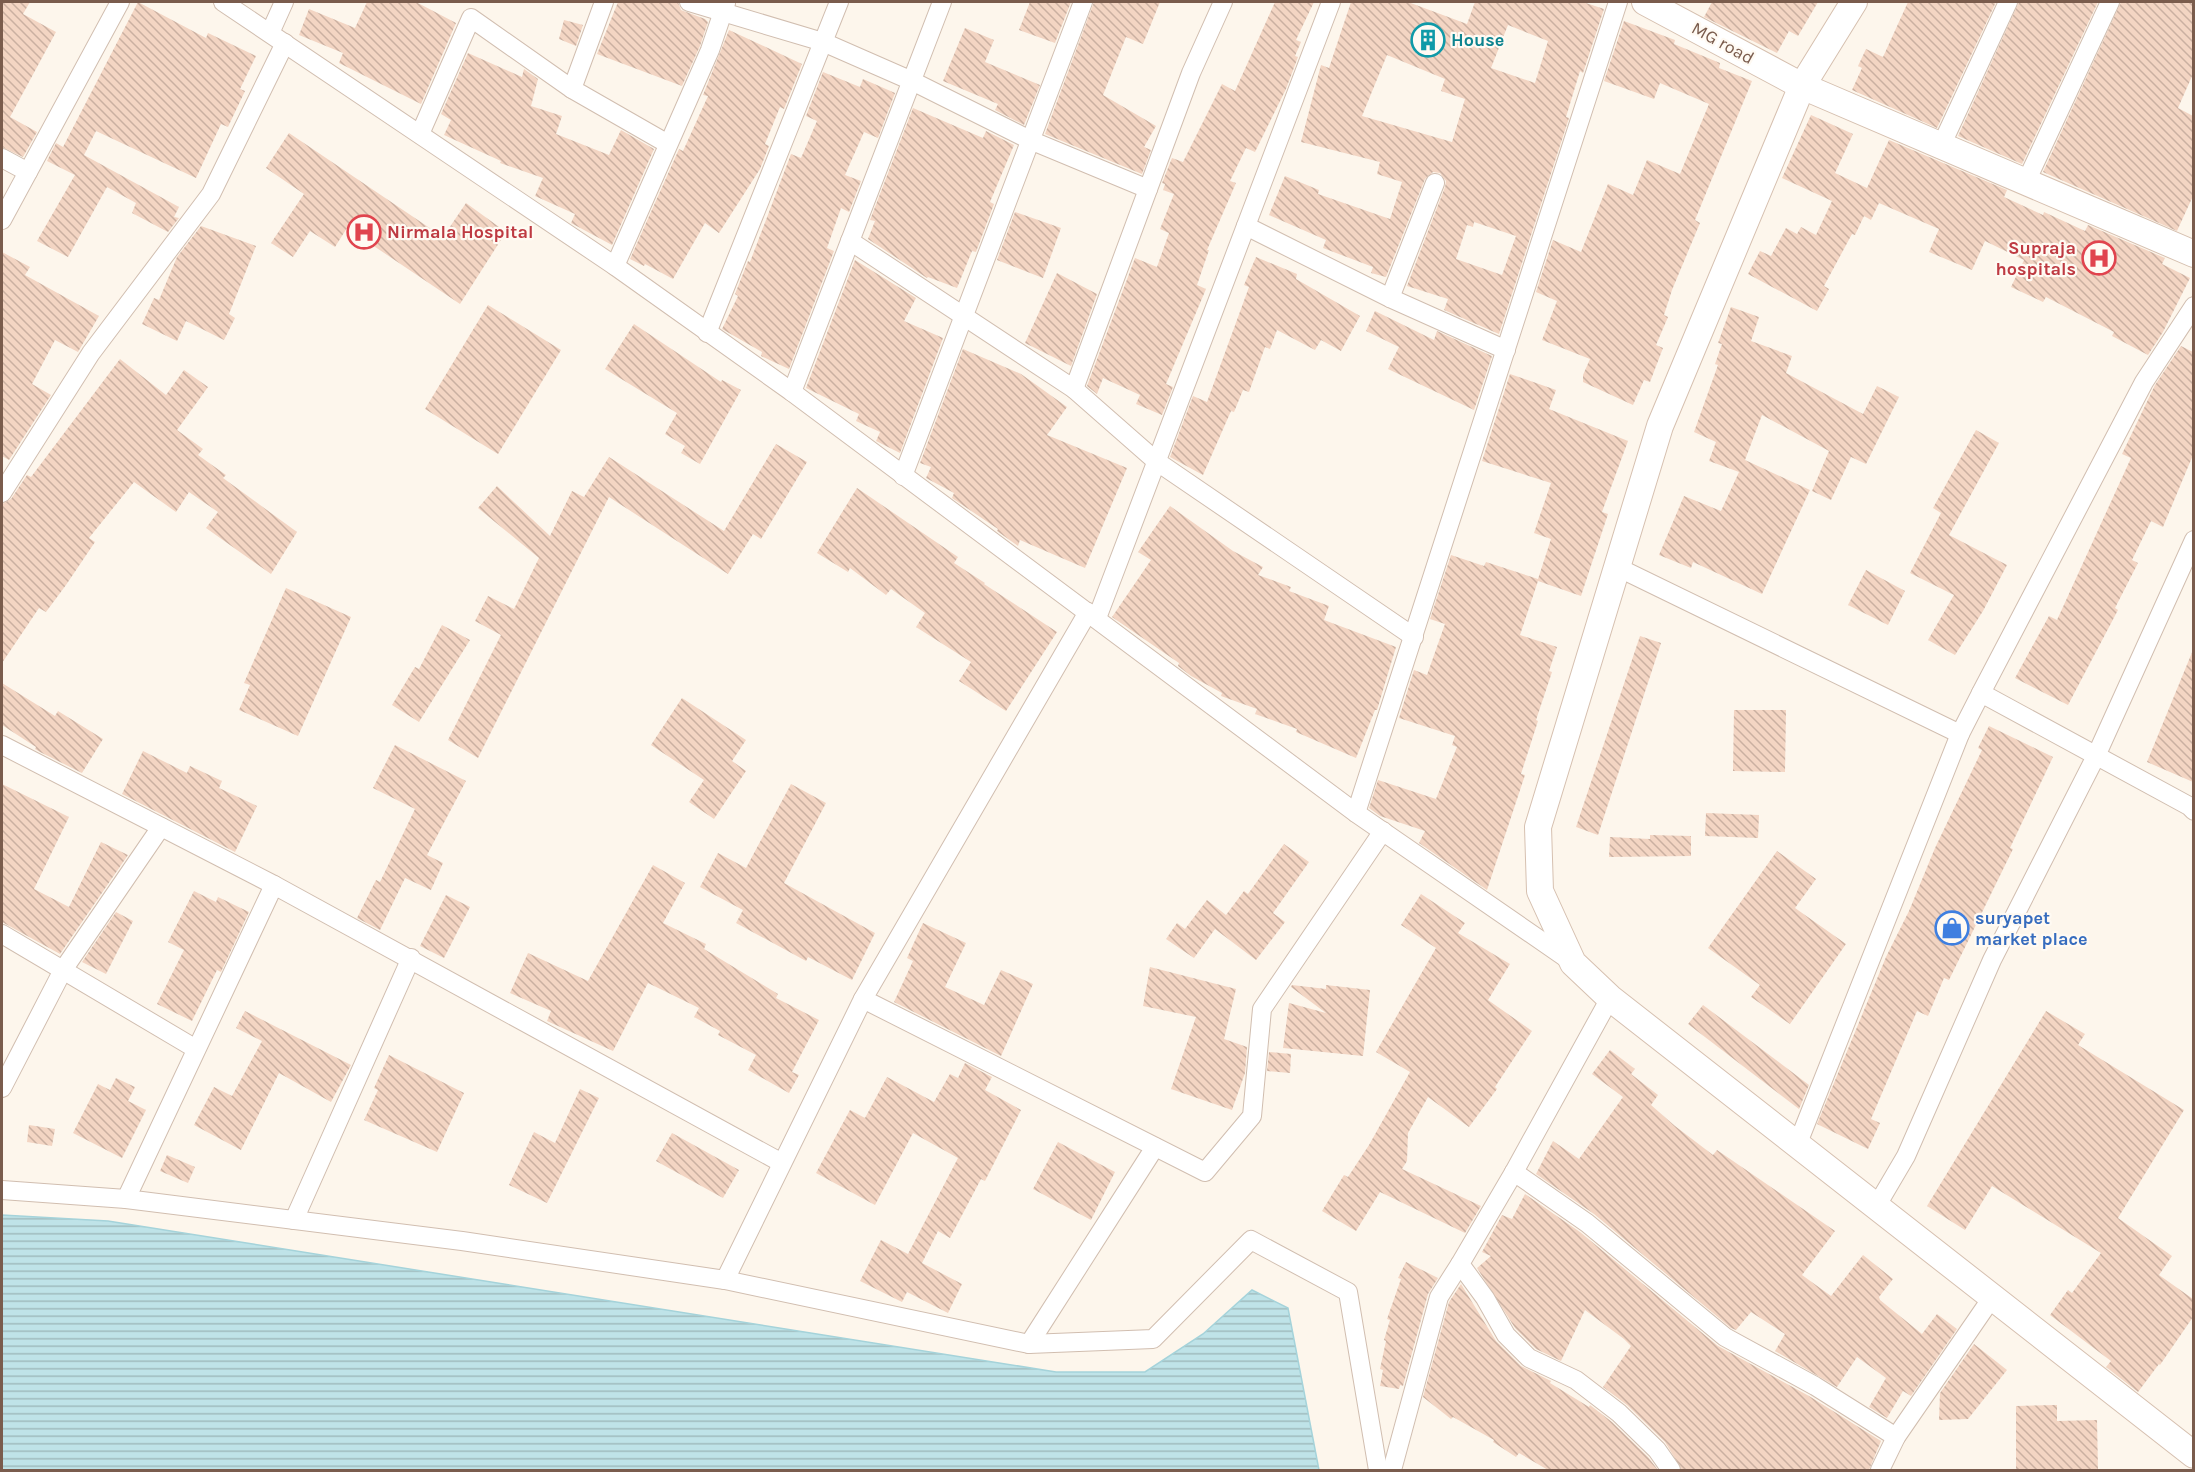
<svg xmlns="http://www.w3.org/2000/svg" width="2195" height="1472" viewBox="0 0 2195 1472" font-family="Karla,sans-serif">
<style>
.water{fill:url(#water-rules);stroke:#a5d3da;stroke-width:1.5}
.building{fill:url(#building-back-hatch);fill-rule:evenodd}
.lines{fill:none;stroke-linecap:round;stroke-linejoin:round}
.street-casing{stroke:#d1beb0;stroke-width:20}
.secondary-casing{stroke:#d6c0b0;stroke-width:28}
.street{stroke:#fff;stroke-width:18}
.secondary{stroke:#fff;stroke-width:26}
.labels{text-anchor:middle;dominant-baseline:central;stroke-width:4.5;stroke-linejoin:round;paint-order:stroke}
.culture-label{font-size:18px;font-weight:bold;fill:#0d838f;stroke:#fffaf3;text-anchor:start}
.street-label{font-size:18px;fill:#7a5c4d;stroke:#fffaf3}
.health-label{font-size:18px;font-weight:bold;fill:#be3a42;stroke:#fffaf3;text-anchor:start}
.shop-label{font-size:18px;font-weight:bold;fill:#366cbe;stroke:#fffaf3;text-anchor:start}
</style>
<defs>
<pattern id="water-rules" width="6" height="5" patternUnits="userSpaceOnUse" patternTransform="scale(1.5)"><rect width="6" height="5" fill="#bfe3e8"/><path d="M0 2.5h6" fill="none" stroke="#a0bbbe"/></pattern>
<pattern id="building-back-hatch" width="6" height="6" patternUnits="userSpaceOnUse" patternTransform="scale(1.5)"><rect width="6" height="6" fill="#f3d5c3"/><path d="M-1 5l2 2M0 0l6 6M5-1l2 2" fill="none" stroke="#cab0a1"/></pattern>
</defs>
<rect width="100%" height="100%" fill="#fdf6ec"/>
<!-- water -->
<path class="water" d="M2,1215L108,1221L1056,1372H1145L1203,1334L1252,1290L1288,1308L1319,1470H2Z"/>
<!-- building -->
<g class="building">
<path d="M2,2H30L23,14L56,32L10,117L37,132L23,157L2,147Z"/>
<path d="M138,2L206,38L208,33L256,56L240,89L245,91L228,127L221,124L196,178L96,131L84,155L179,207L174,217L179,218L168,232L132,213L136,203L107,187L68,257L37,241L75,175L47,161L56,143L63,147Z"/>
<path d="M367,2H416L456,23L421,104L339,63L343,53L299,35L309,9L355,28Z"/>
<path d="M618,2H678L681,10L705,19L708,22L700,46L682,86L597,54Z"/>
<path d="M1030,2H1071L1055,43L1019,30Z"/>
<path d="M1094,2H1160L1143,44L1126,37L1103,95L1156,126L1144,147L1151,150L1142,174L1045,134Z"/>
<path d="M1275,2H1314L1296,40L1301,42L1295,56L1298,57L1286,89L1255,152L1246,148L1230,181L1236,183L1207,250H1209L1197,285L1206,289L1166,384L1173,387L1162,415L1136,404L1140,395L1103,378L1097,394L1087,386L1135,258L1157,267L1169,233L1160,229L1174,194L1163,190L1165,184L1162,183L1172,158L1183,162L1222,84L1235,91Z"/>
<path d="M1351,2H1408L1467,24L1475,2H1583L1604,9L1583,73L1580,71L1566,117L1569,118L1499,334L1444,310L1448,299L1407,286L1445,187L1446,181L1440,173L1433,172L1425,179L1386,277L1371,273L1373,267L1323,248L1326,240L1269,215L1285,176L1319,190L1318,194L1390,219L1402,182L1377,174L1380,162L1301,142L1321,65L1329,68ZM1508,25L1548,41L1535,83L1491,68ZM1387,55L1445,79L1441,91L1465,99L1452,142L1362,116ZM1474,222L1516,236L1502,275L1456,259L1467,225L1473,227Z"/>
<path d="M1712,2H1818L1798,36L1789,31L1777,53L1704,17Z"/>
<path d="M1908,2H1996L1937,128L1852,90L1862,68L1858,66L1866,49L1883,57Z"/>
<path d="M2019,2H2098L2022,164L1958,136Z"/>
<path d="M2121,2H2193V74L2178,108L2193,116V196L2177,231L2043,172Z"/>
<path d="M564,20L583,25L576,46L559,39Z"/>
<path d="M1624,21L1675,40L1674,44L1720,63L1719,68L1752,81L1695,220L1700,223L1672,290L1664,315L1668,317L1656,345L1663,348L1650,382L1644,380L1633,405L1583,382V375L1590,359L1542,340L1557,301L1536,292L1553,240L1581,252L1608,184L1633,195L1647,160L1680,174L1709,104L1660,83L1654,99L1604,81Z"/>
<path d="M965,28L994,40L985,62L1040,85L1024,125L995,110L998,104L943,81Z"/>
<path d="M729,30L802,64L784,109L780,107L765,144L769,146L760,169L719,233L705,223L673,279L645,264L644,266L630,259L679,149L683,151L708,96L703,95Z"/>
<path d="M468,53L522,77L524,69L538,79L531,106L562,116L556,134L609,155L621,130L654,149L612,245L571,223L575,214L535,196L543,178L500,163L501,161L444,135L451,120L441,114Z"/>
<path d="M823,72L860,87L863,79L895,93L878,138L864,132L845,175L861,181L849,212L841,208L827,248L834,251L789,369L761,356L762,352L722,329L738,296L735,294L748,261L750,262L791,154L801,158L817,121L806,116Z"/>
<path d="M913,108L983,138L986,131L1014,145L990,202L994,204L976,252L972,251L957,288L928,277L927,278L868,239L875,221L870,220Z"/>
<path d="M1811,115L1853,134L1835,173L1867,188L1889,140L2007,190L2004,197L2043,215L2044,212L2085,231L2088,225L2165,258L2162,264L2190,278L2163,332L2148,355L2112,336L2114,332L2046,297L2043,302L2011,287L2024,260L1985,241L1972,270L1929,252L1939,229L1879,203L1871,220L1864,216L1855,235L1852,234L1824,286L1829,289L1817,311L1748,274L1760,251L1771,256L1786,228L1797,234L1801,227L1816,235L1832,201L1782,178Z"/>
<path d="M289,133L443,237L466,203L506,232L460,304L347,228L335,247L310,231L293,257L271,243L304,194L266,168Z"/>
<path d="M1015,212L1061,228L1043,278L997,260Z"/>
<path d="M201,226L256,246L229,314L235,318L224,340L186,321L177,341L142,324L154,298L159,300L177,257Z"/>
<path d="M2,252L30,267L25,275L99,316L78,352L55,340L32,384L51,395L9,460L2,456Z"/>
<path d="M1256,257L1297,274L1296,279L1360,316L1341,351L1321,340L1315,350L1277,330L1270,349L1265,347L1249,392L1243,390L1234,412L1231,411L1203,475L1170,457L1193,396L1207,402L1249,287L1244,285Z"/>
<path d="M855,260L916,298L904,321L943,338L900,453L876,441L880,432L856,421L859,414L806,388Z"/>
<path d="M1057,273L1097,294L1071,366L1025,343Z"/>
<path d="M488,305L561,350L498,454L425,409Z"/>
<path d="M1731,307L1759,317L1751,341L1792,356L1786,373L1863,414L1877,386L1899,397L1866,464L1851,457L1831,500L1812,491L1829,451L1762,415L1745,460L1810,490L1762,594L1693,562L1691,568L1659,555L1684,496L1721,511L1739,472L1709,461L1716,442L1694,432L1718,365L1715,364L1722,344L1718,343Z"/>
<path d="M1375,311L1434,340L1437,331L1492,356L1474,410L1388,369L1399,347L1366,331Z"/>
<path d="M634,324L721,382L722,380L741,390L700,464L681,453L685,446L665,434L677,413L605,369Z"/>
<path d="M2181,346L2193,352V455L2163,527L2151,521L2132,560L2138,563L2115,608L2118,610L2068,705L2015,678L2049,616L2057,620L2131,458L2122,454L2155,385Z"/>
<path d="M963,349L1021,374L1067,407L1047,435L1127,468L1085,568L1020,540L1018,546L997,531L998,529L952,498L954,493L926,478L931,467L920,463Z"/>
<path d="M120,359L166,395L184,370L208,387L177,430L203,449L198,455L226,475L223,478L297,532L271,574L206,528L218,512L189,492L176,512L134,482L89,538L95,542L66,585L46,612L39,608L2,663V504L11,499L27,475L31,477Z"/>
<path d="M1510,374L1556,390L1549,409L1628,441L1602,512L1608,514L1581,596L1538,581L1520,635L1557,647L1549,671L1552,672L1536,720L1538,721L1521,774L1525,775L1487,890L1419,843L1425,831L1380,816L1369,808L1378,780L1436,799L1457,747L1452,745L1455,736L1399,718L1414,670L1427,675L1445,624L1430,619L1451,555L1484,566L1486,562L1538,579L1551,539L1534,533L1551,483L1482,461Z"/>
<path d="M1976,430L1999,443L1949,535L2007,565L1983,611L1955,655L1928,640L1954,595L1910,573L1941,513L1933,508Z"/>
<path d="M776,444L807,462L761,539L753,534L728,574L609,497L478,758L448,740L501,635L475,621L488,596L514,609L539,558L478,508L497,486L550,536L572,491L584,497L609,457L724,531Z"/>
<path d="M857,488L958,557L954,563L985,583L984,584L1057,632L1006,711L959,681L971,662L916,627L925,613L891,589L886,595L850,568L848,572L817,553Z"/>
<path d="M1170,506L1233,551L1263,567L1258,575L1291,587L1289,591L1329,606L1324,620L1396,647L1377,710H1375L1356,758L1296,732L1297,729L1255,714L1257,709L1221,696L1222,693L1191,676L1178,666L1179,663L1112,617L1151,560L1138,552Z"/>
<path d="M1866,570L1905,591L1888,625L1848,605Z"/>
<path d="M286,588L351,617L298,736L239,710L250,685L244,683Z"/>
<path d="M442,625L470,640L419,722L392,705L415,667L419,669Z"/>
<path d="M1640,636L1661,643L1598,835L1576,827Z"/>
<path d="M2193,650V782L2147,762Z"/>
<path d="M2,683L55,716L58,711L103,739L82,773L40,752L35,749L36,747L2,725Z"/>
<path d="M682,698L746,740L732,761L746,771L714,819L689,802L704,780L651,745Z"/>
<path d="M1734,710H1786L1785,772L1733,771Z"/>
<path d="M1989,726L2053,757L2010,848L2013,849L1949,980L1944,978L1928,1016L1917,1011L1871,1119L1880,1123L1868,1149L1817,1124L1886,957L1909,911L1935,848L1982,750L1978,748Z"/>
<path d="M395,745L466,781L427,855L443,863L431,890L405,878L380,930L357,918L376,880L380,882L415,809L373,788Z"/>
<path d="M143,751L187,773L190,766L222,781L219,788L257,806L235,852L122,794Z"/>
<path d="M2,784L69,817L34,889L69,907L101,842L128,855L60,954L2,922Z"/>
<path d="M791,784L826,803L784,883L875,933L852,980L808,957L806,961L736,923L743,910L700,887L718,853L746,868Z"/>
<path d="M1706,813L1759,815L1758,838L1705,836Z"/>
<path d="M1650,835L1691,836V856L1609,857L1610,837L1650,839Z"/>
<path d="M1284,844L1309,862L1273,913L1285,922L1256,960L1215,929L1194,958L1166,939L1177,923L1185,929L1207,900L1226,915L1244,891L1248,894Z"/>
<path d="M1777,851L1816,879L1795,908L1846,944L1790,1024L1751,997L1760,985L1708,948Z"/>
<path d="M653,865L685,883L663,923L706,944L704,949L778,994L776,998L819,1020L792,1072L799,1075L789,1093L748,1070L756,1055L718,1035L720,1031L694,1017L699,1008L648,983L613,1051L547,1021L551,1011L510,993L528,953L588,981Z"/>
<path d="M194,891L216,902L218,897L249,912L221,972L217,970L192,1021L157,1004L184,950L168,942Z"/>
<path d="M1421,894L1465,923L1458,933L1510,964L1488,1000L1532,1031L1495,1087L1497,1089L1469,1127L1428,1097L1408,1133L1407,1161L1402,1169L1481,1206L1465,1233L1380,1192L1356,1231L1322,1211L1344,1175L1348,1177L1369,1145L1410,1072L1376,1052L1436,948L1401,925Z"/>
<path d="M446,895L470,907L444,958L420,946Z"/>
<path d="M116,912L133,921L106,974L82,962Z"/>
<path d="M923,923L966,943L945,987L984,1005L1001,970L1033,984L1001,1056L894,1002L913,961L907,958Z"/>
<path d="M1150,967L1236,989L1224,1039L1247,1047L1245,1073L1232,1110L1171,1089L1196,1017L1143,1006Z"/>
<path d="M1292,985L1326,989V985L1370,990L1363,1056L1283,1048L1289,1003L1326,1013L1291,987Z"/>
<path d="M1703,1005L1809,1085L1799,1109L1688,1024Z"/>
<path d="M245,1011L351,1065L331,1102L279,1073L241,1150L194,1125L214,1087L232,1096L262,1041L236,1028Z"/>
<path d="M2046,1011L2085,1034L2078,1045L2184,1110L2118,1218L2172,1256L2159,1275L2193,1299V1317L2160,1365L2159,1364L2138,1392L2106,1367L2111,1361L2050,1315L2068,1290L2072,1293L2101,1253L1992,1186L1965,1230L1927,1206Z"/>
<path d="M1610,1050L1635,1069L1631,1074L1658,1095L1651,1105L1675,1126L1713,1155L1717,1150L1835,1231L1802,1275L1831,1296L1863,1255L1893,1279L1879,1297L1880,1300L1922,1334L1937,1314L1957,1329L1911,1396L1903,1391L1887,1418L1869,1407L1886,1378L1857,1357L1837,1387L1775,1351L1785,1334L1751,1312L1736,1330L1731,1328L1594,1214L1536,1174L1553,1141L1579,1159L1623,1097L1592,1074Z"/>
<path d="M1269,1052L1291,1054L1290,1073L1267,1071Z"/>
<path d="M389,1055L464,1093L437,1152L364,1120L378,1090L374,1088Z"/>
<path d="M965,1063L992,1077L985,1090L1021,1110L985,1181L981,1179L950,1238L938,1231L922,1263L962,1284L948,1313L907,1292L902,1302L860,1281L881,1240L908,1254L958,1158L913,1133L875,1205L816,1173L850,1110L865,1118L887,1077L934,1102L950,1074L958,1078Z"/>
<path d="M116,1078L135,1087L128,1101L146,1110L122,1158L73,1133L98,1084L110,1090Z"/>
<path d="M580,1089L599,1098L547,1203L509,1185L534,1132L555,1143Z"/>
<path d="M29,1125L55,1129L52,1146L27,1142Z"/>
<path d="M672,1133L739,1170L723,1198L656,1161Z"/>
<path d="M1058,1142L1115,1172L1091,1220L1033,1189Z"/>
<path d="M167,1155L195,1167L188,1183L160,1171Z"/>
<path d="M1525,1194L1580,1232L1718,1346L1809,1396L1881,1441L1869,1470H1682L1665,1442L1627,1405L1603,1387L1631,1346L1624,1339L1585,1310L1561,1361L1536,1349L1515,1328L1477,1268L1491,1256L1482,1252L1502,1215L1512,1219Z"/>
<path d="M1406,1262L1438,1278L1428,1294L1403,1386L1400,1385L1399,1389L1380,1386L1383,1370L1380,1369L1386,1341L1384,1340L1390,1320L1387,1319L1401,1279L1398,1278Z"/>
<path d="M1461,1284L1496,1341L1521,1366L1551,1381L1550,1383L1589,1407L1590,1405L1612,1422L1648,1457L1658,1470H1548L1519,1453L1516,1457L1493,1442L1494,1440L1453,1417L1451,1419L1423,1397L1449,1302Z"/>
<path d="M1974,1344L2007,1370L1968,1419L1939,1420L1940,1393Z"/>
<path d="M2057,1405V1421L2097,1420L2098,1470H2016V1406Z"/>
</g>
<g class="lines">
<!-- street casing -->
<g class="street-casing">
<g id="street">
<path d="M223,2L615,266L792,392L1356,813L1572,962"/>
<path d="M604,2L572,89L668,144"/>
<path d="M689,2L823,42L912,81L1030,140L1148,189"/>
<path d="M270,33L284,2"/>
<path d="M420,134L471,18L572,89"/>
<path d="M1941,146L2008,2"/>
<path d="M2,158L28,172"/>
<path d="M2025,184L2110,2"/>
<path d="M2,220L120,2"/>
<path d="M1246,226L1390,298L1506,350"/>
<path d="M850,241L1074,389L1191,73L1223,2"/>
<path d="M615,266L710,50L726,3"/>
<path d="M1390,298L1435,183"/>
<path d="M707,333L839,2"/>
<path d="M1074,389L1156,461L1414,637"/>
<path d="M792,392L942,2"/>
<path d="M903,476L1083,2"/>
<path d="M2,493L91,353L211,194L285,43"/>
<path d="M1617,567L1960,734"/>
<path d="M1088,612L863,999L1205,1172L1252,1116L1262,1009L1383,831"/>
<path d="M1097,618L1331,2"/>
<path d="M1981,693L2144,382L2194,306"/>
<path d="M2,745L274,885"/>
<path d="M1356,813L1618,2"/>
<path d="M2,934L196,1049"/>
<path d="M1610,998L1514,1172L1460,1264L1485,1298L1506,1335L1529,1358L1576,1380L1619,1413L1657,1450L1671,1470"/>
<path d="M863,999L725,1280L1029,1344L1153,1339L1251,1240L1348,1292L1378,1470"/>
<path d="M2,1088L63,970L161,827"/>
<path d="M1798,1143L1960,734L1981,693L2189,806L2194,811"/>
<path d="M1514,1172L1587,1223L1725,1337L1815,1386L1896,1437"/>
<path d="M2,1190L126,1199"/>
<path d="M1876,1207L1906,1156L1992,960L2096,756L2194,540"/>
<path d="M294,1220L411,958"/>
<path d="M725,1280L462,1241L126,1199L274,885L782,1163"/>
<path d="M1029,1344L1155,1147"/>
<path d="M1392,1470L1439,1297L1460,1264"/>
<path d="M1880,1470L1896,1437L1991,1299"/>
</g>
</g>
<!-- secondary casing -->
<g class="secondary-casing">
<g id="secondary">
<path d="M1645,2L1802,86L2194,254"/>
<path d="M1854,2L1802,86L1660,426L1538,827L1540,891L1573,963L1610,998L2194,1455"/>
</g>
</g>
<!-- street -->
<use href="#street" class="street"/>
<!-- secondary -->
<use href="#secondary" class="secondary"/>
</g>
<!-- icons -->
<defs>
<g id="building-ring" transform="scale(1.725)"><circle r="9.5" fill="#fffaf3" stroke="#0f9aa8" stroke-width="1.5"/><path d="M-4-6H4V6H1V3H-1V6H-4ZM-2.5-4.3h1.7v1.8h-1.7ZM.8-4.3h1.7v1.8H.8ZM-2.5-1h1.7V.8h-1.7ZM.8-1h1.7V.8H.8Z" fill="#0f9aa8"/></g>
<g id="hospital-ring" transform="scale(1.725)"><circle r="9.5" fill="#fffaf3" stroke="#e0444e" stroke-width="1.5"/><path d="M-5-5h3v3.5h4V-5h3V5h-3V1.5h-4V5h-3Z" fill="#e0444e"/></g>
<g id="shop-ring" transform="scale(1.725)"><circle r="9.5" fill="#fffaf3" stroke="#3f7fe0" stroke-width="1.5"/><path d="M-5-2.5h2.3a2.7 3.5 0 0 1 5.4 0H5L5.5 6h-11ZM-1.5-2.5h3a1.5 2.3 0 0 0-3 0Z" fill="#3f7fe0"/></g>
</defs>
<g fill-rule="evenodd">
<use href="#building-ring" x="1428" y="40"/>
<use href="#hospital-ring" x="364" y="232"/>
<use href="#hospital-ring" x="2099" y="258"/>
<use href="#shop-ring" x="1952" y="928"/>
</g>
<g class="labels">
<!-- culture labels -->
<g class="culture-label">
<text x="1451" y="40">House</text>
</g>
<!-- street labels -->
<g class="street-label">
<text transform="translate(1723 43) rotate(29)">MG road</text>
</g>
<!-- health labels -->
<g class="health-label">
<text x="387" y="232">Nirmala Hospital</text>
<text x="2076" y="248" text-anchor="end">Supraja<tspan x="2076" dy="21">hospitals</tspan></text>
</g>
<!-- shop labels -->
<g class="shop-label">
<text x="1975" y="918">suryapet<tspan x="1975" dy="21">market place</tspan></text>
</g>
</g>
<!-- border -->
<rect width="2195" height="1472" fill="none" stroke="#7a5c4d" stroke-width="6"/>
</svg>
